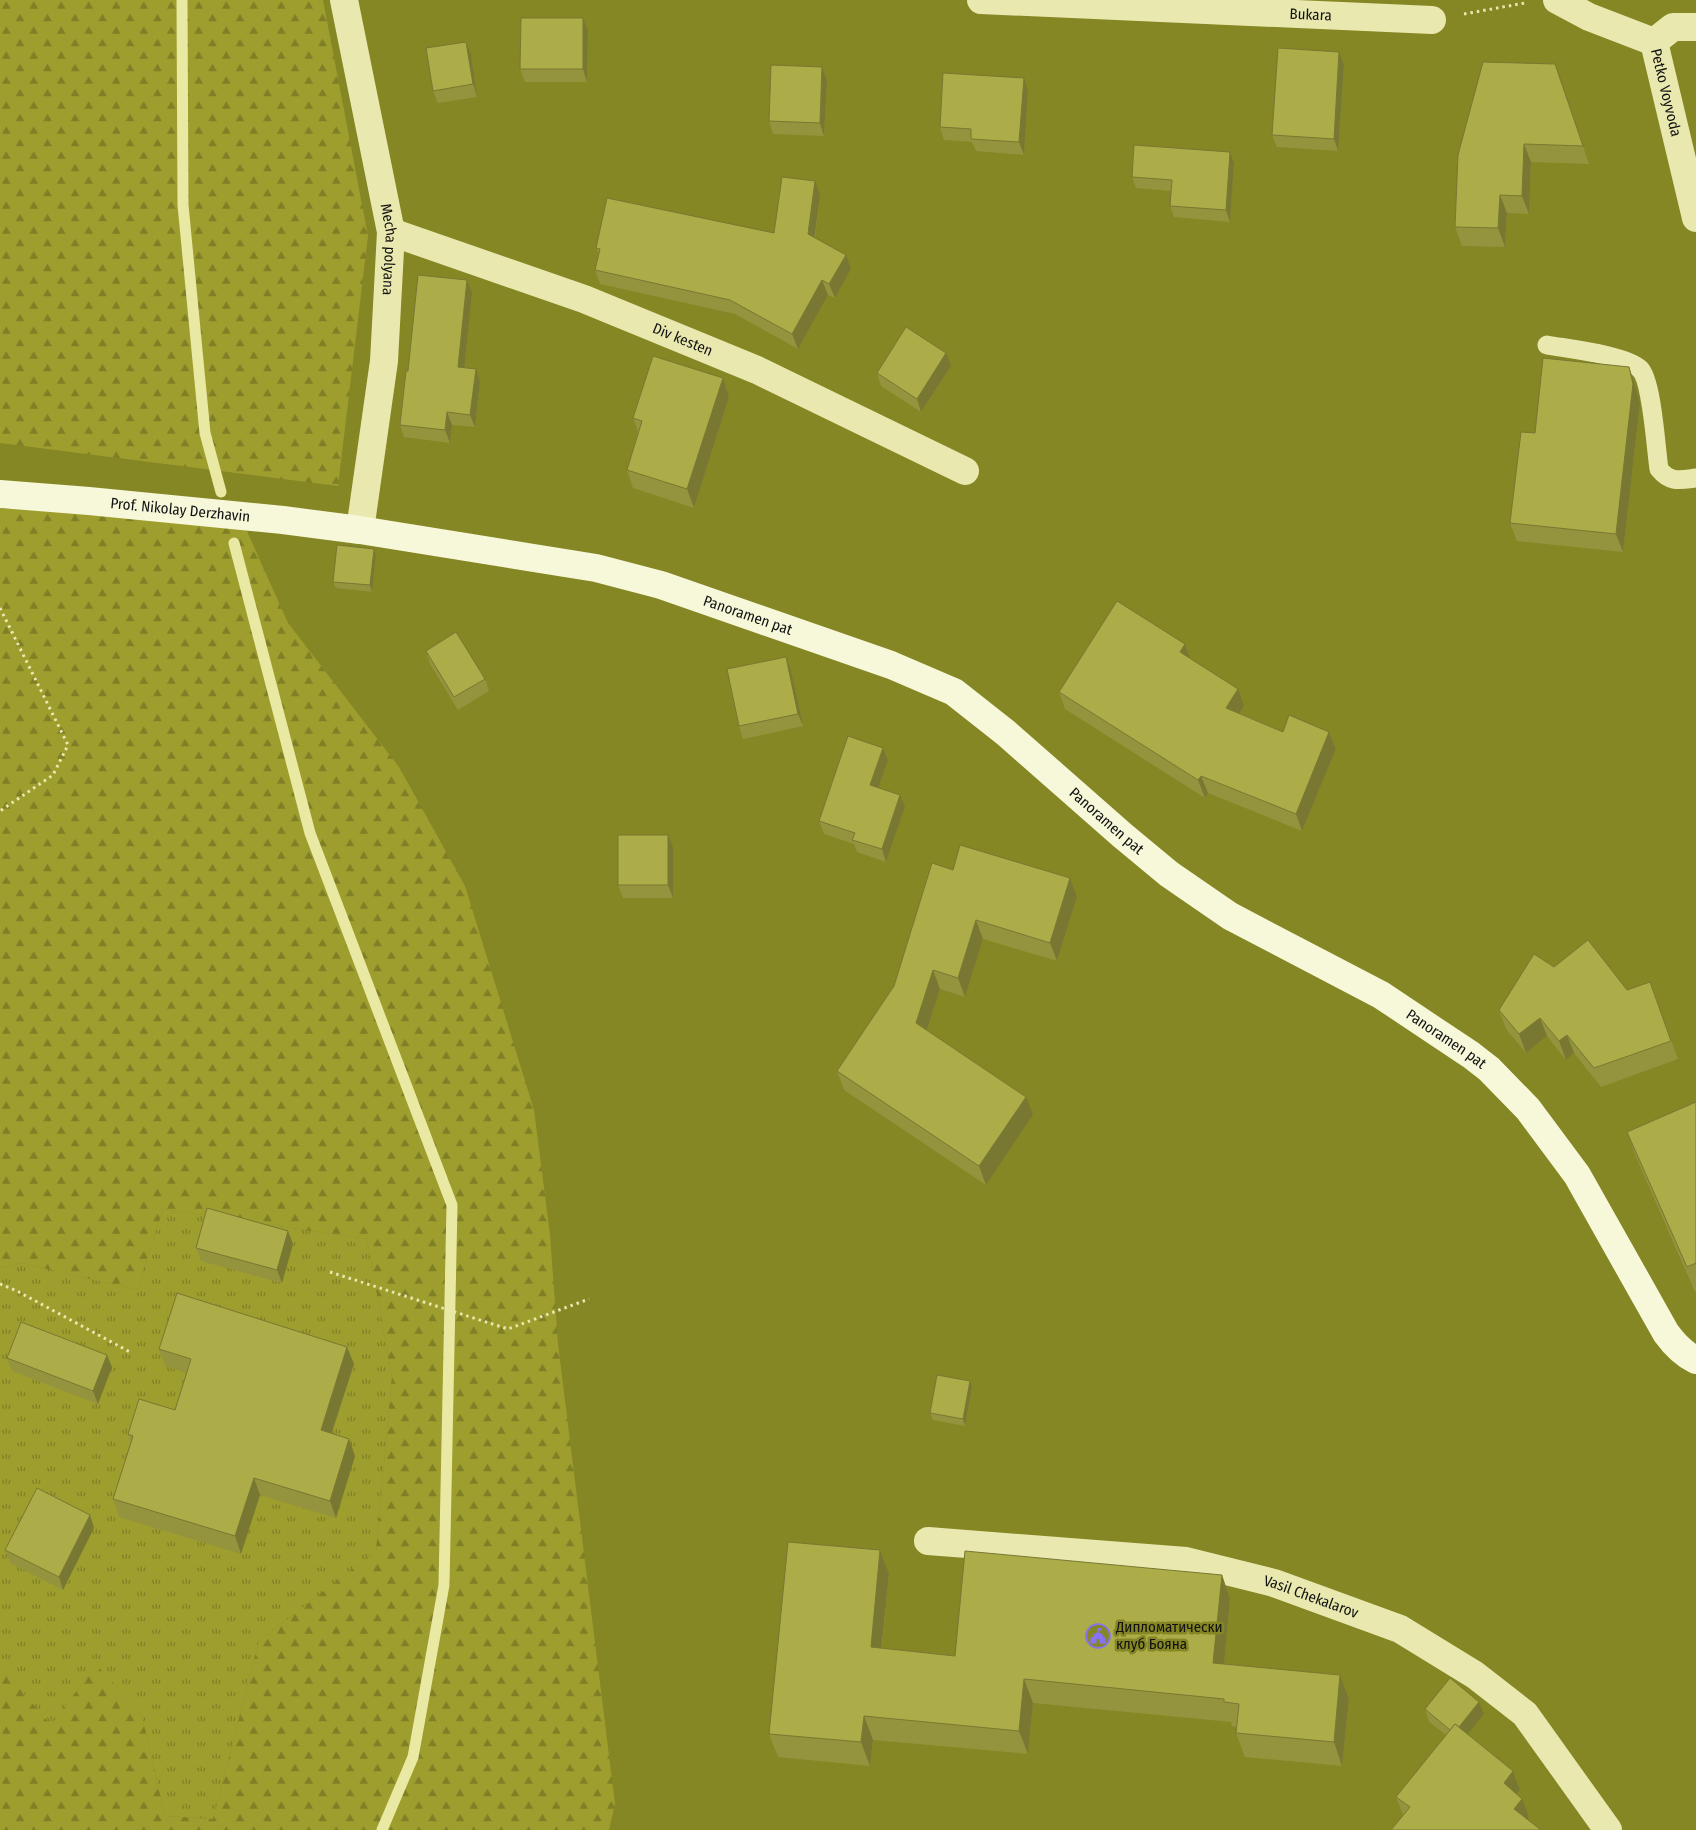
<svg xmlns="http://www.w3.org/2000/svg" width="1696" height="1830" viewBox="0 0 1696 1830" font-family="'Fira Sans Condensed',sans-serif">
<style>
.grass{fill:url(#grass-tufts)}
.forest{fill:url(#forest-firs)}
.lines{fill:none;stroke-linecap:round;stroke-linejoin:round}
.stream{stroke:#eae9a3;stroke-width:11}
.path{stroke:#e9e9af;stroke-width:3;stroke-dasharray:2.5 4;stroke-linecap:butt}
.service{stroke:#e9e9af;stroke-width:19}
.minor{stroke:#e9e9af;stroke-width:28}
.secondary{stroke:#f7f7d9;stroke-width:28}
.wall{fill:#94943e}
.shaded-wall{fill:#787832}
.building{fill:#acac48;stroke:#787832}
.labels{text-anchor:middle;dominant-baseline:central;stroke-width:5;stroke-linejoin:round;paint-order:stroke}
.street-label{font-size:15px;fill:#111;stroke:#858624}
.poi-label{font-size:15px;fill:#111;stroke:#858624;text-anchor:start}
</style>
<defs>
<pattern id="grass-tufts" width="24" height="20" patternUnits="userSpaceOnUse" patternTransform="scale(1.25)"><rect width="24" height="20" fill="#9e9e2e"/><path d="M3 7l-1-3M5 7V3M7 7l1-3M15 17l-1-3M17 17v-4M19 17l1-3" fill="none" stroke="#7f7f26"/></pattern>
<pattern id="forest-firs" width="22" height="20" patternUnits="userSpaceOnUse" patternTransform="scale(1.25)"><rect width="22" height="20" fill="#9e9e2e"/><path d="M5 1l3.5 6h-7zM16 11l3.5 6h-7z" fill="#7f7f26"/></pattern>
</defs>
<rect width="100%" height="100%" fill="#858624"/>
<!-- grass -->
<path class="grass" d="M163,1209L367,1239L392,1377L376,1551L259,1641L213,1819L165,1816L141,1712L96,1665L51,1726L0,1666V1268L22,1263L137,1290Z"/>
<!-- forest -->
<g class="forest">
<path d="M0,0H323L368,236L338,486L0,443Z"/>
<path d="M0,501L246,529L288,623L399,767L465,886L534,1110L550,1235L558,1344L615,1804L609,1830H0V1666L51,1725L96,1665L141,1712L165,1816L213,1819L259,1641L376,1551L392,1377L367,1239L163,1209L137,1290L22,1263L0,1268Z"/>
</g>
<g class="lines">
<!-- stream -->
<g class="stream">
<path d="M182,0L183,205L205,433L221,492"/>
<path d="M234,543L310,833L452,1205L444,1585L413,1757L382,1830"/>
</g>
<!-- path -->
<g class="path">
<path d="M1464,14L1525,3"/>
<path d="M0,608L68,745L53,775L0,811"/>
<path d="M330,1272L508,1329L589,1299"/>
<path d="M0,1284L17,1291L130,1352"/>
</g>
<!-- service -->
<path class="service" d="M1547,345C1569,349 1625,355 1640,369C1652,380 1656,450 1659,469C1670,483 1680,480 1696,478"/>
<!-- minor -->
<g class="minor">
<path id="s1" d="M344,0L391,232L384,361L360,530"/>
<path id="s2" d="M981,0L1432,20"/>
<path d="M1557,0L1589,17L1654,42"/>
<path id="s3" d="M1654,42L1696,218"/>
<path d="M1654,42L1673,27H1696"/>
<path id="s4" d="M391,232L584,299L757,370L965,471"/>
<path id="s5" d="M928,1541L1186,1561L1274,1583L1400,1629L1475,1675L1525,1714L1608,1830"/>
</g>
<!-- secondary -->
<path class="secondary" id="s6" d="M0,494L89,501L283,520L360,530L596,568L661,585L891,665L954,692L1006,733L1122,835L1169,874L1230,916L1381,995L1471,1055L1489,1069L1528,1109L1577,1175L1666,1333C1674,1344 1683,1354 1696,1360"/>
</g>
<!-- wall -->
<g class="wall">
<path d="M583,18L588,30L587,82H525L520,69Z"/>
<path d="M466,42L471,54L477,97L438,103L433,91Z"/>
<path d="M1339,52L1344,65L1338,151L1277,147L1272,135Z"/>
<path d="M822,67L827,80L824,136L773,134L769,121Z"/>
<path d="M1562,83L1589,164L1531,162L1529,214L1507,213L1505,247L1462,246L1455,227Z"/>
<path d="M1028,91L1024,155L976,151L972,142L944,140L940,127Z"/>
<path d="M1234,164L1230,222L1174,217L1170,206L1171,191L1136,188L1132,177Z"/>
<path d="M820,195L815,238L851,269L835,298L828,295L798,349L735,314L600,284L595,270L599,254L596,248L774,233Z"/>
<path d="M472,293L464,368L480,382L475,427L452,425L450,443L404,437L400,425L408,371Z"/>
<path d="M951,366L921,412L881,386L877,373Z"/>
<path d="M1629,367L1635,385L1640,403L1623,552L1517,541L1510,523L1535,433Z"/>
<path d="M723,378L729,397L694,508L633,488L627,470L638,432L633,418Z"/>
<path d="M374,549L376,555L372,592L336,588L333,582Z"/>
<path d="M1185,644L1190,658L1244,706L1240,713L1283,732H1329L1336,749L1302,831L1208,793L1205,798L1065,709L1059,692Z"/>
<path d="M426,651L485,679L489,691L458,710L430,664Z"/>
<path d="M786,657L791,670L803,726L743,739L739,726Z"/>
<path d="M883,748L888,760L878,787L905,807L886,862L857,852L854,844L824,834L819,821Z"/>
<path d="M673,848V898H623L618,885Z"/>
<path d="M953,870L1077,897L1057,961L983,939L965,997L940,989L927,1030L1033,1115L986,1185L844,1090L837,1071L894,986Z"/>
<path d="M1554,967L1627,990L1650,982L1678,1059L1601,1087L1574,1053L1566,1060L1547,1036L1526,1053L1506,1029L1499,1010Z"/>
<path d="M1696,1102V1291L1695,1292L1636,1157L1627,1132Z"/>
<path d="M293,1244L282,1283L201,1261L196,1248Z"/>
<path d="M347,1347L354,1364L332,1434L355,1456L336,1518L260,1495L241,1554L119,1517L113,1499L131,1443L128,1434L175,1410L186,1373L165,1366L159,1349Z"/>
<path d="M7,1358L112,1367L98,1404L12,1371Z"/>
<path d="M972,1388L965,1426L933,1420L930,1413Z"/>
<path d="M90,1515L94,1528L63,1590L10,1563L5,1550Z"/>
<path d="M880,1550L889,1574L882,1648L955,1656L1222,1575L1230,1599L1224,1664L1340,1675L1349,1699L1342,1766L1245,1757L1236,1733V1727L1232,1726L1231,1722L1033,1703L1028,1754L873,1740L870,1766L778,1757L769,1734Z"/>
<path d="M1425,1709L1484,1714L1468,1734L1513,1771L1520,1790L1517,1794L1529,1817L1403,1815L1396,1797L1446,1735L1429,1722Z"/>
</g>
<!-- shaded-wall -->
<g class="shaded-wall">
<path d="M583,18L588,30L587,82L583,69Z"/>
<path d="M466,42L471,54L477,97L473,84Z"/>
<path d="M1339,52L1344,65L1338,151L1334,139Z"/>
<path d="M1555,64L1562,83L1589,164L1583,146Z"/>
<path d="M822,67L827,80L824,136L820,123Z"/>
<path d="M1024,78L1028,91L1024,155L1019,142Z"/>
<path d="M1524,144L1531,162L1529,214L1522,196Z"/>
<path d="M1230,152L1234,164L1230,222L1226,210Z"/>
<path d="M815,181L820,195L813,248L808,234Z"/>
<path d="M1500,195L1507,213L1505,247L1498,228Z"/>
<path d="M846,255L851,269L835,298L829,284Z"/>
<path d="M467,280L472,293L463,380L458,367Z"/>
<path d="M822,280L828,295L798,349L792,334Z"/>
<path d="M946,353L951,366L921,412L917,399Z"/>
<path d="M1629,367L1635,385L1640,403L1623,552L1616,534Z"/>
<path d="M476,369L480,382L475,427L470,415Z"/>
<path d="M723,378L729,397L694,508L687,489Z"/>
<path d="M447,412L452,425L450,443L445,430Z"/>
<path d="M374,549L376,555L372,592L370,585Z"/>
<path d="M1185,644L1191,661L1180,652Z"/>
<path d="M786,657L791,670L803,726L798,714Z"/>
<path d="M1238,689L1244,706L1232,725L1226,708Z"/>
<path d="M1329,732L1336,749L1302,831L1296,814Z"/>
<path d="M883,748L888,760L875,797L870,785Z"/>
<path d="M1201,776L1208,793L1205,798L1198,780Z"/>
<path d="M900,795L905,807L886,862L882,849Z"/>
<path d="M668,835L673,848V898L668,885Z"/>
<path d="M1070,878L1077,897L1057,961L1050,943Z"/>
<path d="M976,920L983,939L965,997L958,978Z"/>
<path d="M933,970L940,989L923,1042L916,1023Z"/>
<path d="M1540,1018L1547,1036L1526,1053L1519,1034Z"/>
<path d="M1567,1035L1574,1053L1566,1060L1559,1041Z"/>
<path d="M1026,1097L1033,1115L986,1185L979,1166Z"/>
<path d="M288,1231L293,1244L282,1283L277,1270Z"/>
<path d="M347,1347L354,1364L327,1447L321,1430Z"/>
<path d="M107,1355L112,1367L98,1404L93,1391Z"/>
<path d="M970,1381L972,1388L965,1426L963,1419Z"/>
<path d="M349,1439L355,1456L336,1518L330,1501Z"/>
<path d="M254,1478L260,1495L241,1554L235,1536Z"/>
<path d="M90,1515L94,1528L63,1590L59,1577Z"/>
<path d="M880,1550L889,1574L879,1671L871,1647Z"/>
<path d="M1222,1575L1230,1599L1222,1686L1213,1663Z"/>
<path d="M1340,1675L1349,1699L1342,1766L1334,1742Z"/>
<path d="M1024,1679L1033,1703L1028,1754L1019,1731Z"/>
<path d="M1479,1702L1484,1714L1459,1745L1454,1733Z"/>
<path d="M864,1716L873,1740L870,1766L861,1742Z"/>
<path d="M1513,1771L1520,1790L1510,1802L1504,1783Z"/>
<path d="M1522,1799L1529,1817L1521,1828L1514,1809Z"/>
</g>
<!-- building -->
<g class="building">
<path d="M521,18H583V69H520Z"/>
<path d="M466,42L473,84L433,91L426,48Z"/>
<path d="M1278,48L1339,52L1334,139L1272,135Z"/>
<path d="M1483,62L1555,64L1583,146L1524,144L1522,196L1500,195L1498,228L1455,227L1458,155Z"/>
<path d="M771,65L822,67L820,123L769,121Z"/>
<path d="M943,73L1024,78L1019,142L971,139V129L940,127Z"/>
<path d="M1134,145L1230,152L1226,210L1170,206L1172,180L1132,177Z"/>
<path d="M782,177L815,181L808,234L846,255L829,284L822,280L792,334L730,300L595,270L600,249L596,248L607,198L774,233Z"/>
<path d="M418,275L467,280L458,367L476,369L470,415L447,412L445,430L400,425L406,371H408Z"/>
<path d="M906,327L946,353L917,399L877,373Z"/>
<path d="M653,356L723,378L687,489L627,470L642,421L633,418Z"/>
<path d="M1543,358L1629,367L1633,384L1616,534L1510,523L1521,432L1535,433Z"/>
<path d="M337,545L374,549L370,585L333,582Z"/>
<path d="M1117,601L1185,644L1180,652L1238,689L1226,708L1283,732L1289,715L1329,732L1296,814L1201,776L1198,780L1059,692Z"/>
<path d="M456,632L485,679L454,697L426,651Z"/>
<path d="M786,657L798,714L739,726L727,669Z"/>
<path d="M848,736L883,748L870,785L900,795L882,849L852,840L855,833L819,821Z"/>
<rect x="618" y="835" width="50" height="50"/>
<path d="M960,845L1070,878L1050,943L976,920L958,978L933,970L916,1023L1026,1097L979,1166L837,1071L894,986L932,863L953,870Z"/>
<path d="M1588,940L1627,990L1650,982L1671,1041L1594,1068L1567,1035L1559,1041L1540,1018L1519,1034L1499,1010L1534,954L1554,967Z"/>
<path d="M1696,1102V1263L1687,1267L1627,1132Z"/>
<path d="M207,1208L288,1231L277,1270L196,1248Z"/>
<path d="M177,1293L347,1347L321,1430L349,1439L330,1501L254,1478L235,1536L113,1499L133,1436L128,1434L139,1399L175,1410L191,1359L159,1349Z"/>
<path d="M21,1322L107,1355L93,1391L7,1358Z"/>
<path d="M937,1375L970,1381L963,1419L930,1413Z"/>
<path d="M37,1488L90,1515L59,1577L5,1550Z"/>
<path d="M788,1542L880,1550L871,1647L955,1656L965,1551L1222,1575L1213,1663L1340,1675L1334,1742L1236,1733L1239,1704L1224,1702V1699L1024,1679L1019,1731L864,1716L861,1742L769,1734Z"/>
<path d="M1450,1678L1479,1702L1459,1727L1455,1724L1450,1730L1425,1709Z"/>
<path d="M1455,1724L1513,1771L1504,1783L1522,1799L1514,1809L1541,1830H1391L1410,1807L1396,1797Z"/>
</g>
<!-- icons -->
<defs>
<g id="civic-ring" transform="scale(1.25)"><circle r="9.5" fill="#858624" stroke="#8772f3" stroke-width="1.5"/><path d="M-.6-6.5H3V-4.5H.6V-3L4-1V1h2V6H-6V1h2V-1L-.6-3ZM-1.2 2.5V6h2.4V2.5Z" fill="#8772f3"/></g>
</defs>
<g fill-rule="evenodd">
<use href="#civic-ring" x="1098" y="1636"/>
</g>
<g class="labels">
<!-- street labels -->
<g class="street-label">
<text stroke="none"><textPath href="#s2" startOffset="330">Bukara</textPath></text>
<text stroke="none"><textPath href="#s3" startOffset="52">Petko Voyvoda</textPath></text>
<text stroke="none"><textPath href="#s1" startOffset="254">Mecha polyana</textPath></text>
<text stroke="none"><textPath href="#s4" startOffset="311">Div kesten</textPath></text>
<text stroke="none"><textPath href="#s6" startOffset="181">Prof. Nikolay Derzhavin</textPath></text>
<text stroke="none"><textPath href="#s6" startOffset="760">Panoramen pat</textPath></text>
<text stroke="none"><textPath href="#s6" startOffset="1180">Panoramen pat</textPath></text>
<text stroke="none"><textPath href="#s6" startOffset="1585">Panoramen pat</textPath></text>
<text stroke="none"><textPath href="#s5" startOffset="389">Vasil Chekalarov</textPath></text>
</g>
<!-- poi labels -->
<g class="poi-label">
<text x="1116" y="1627">Дипломатически<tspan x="1116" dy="17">клуб Бояна</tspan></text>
</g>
</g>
</svg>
